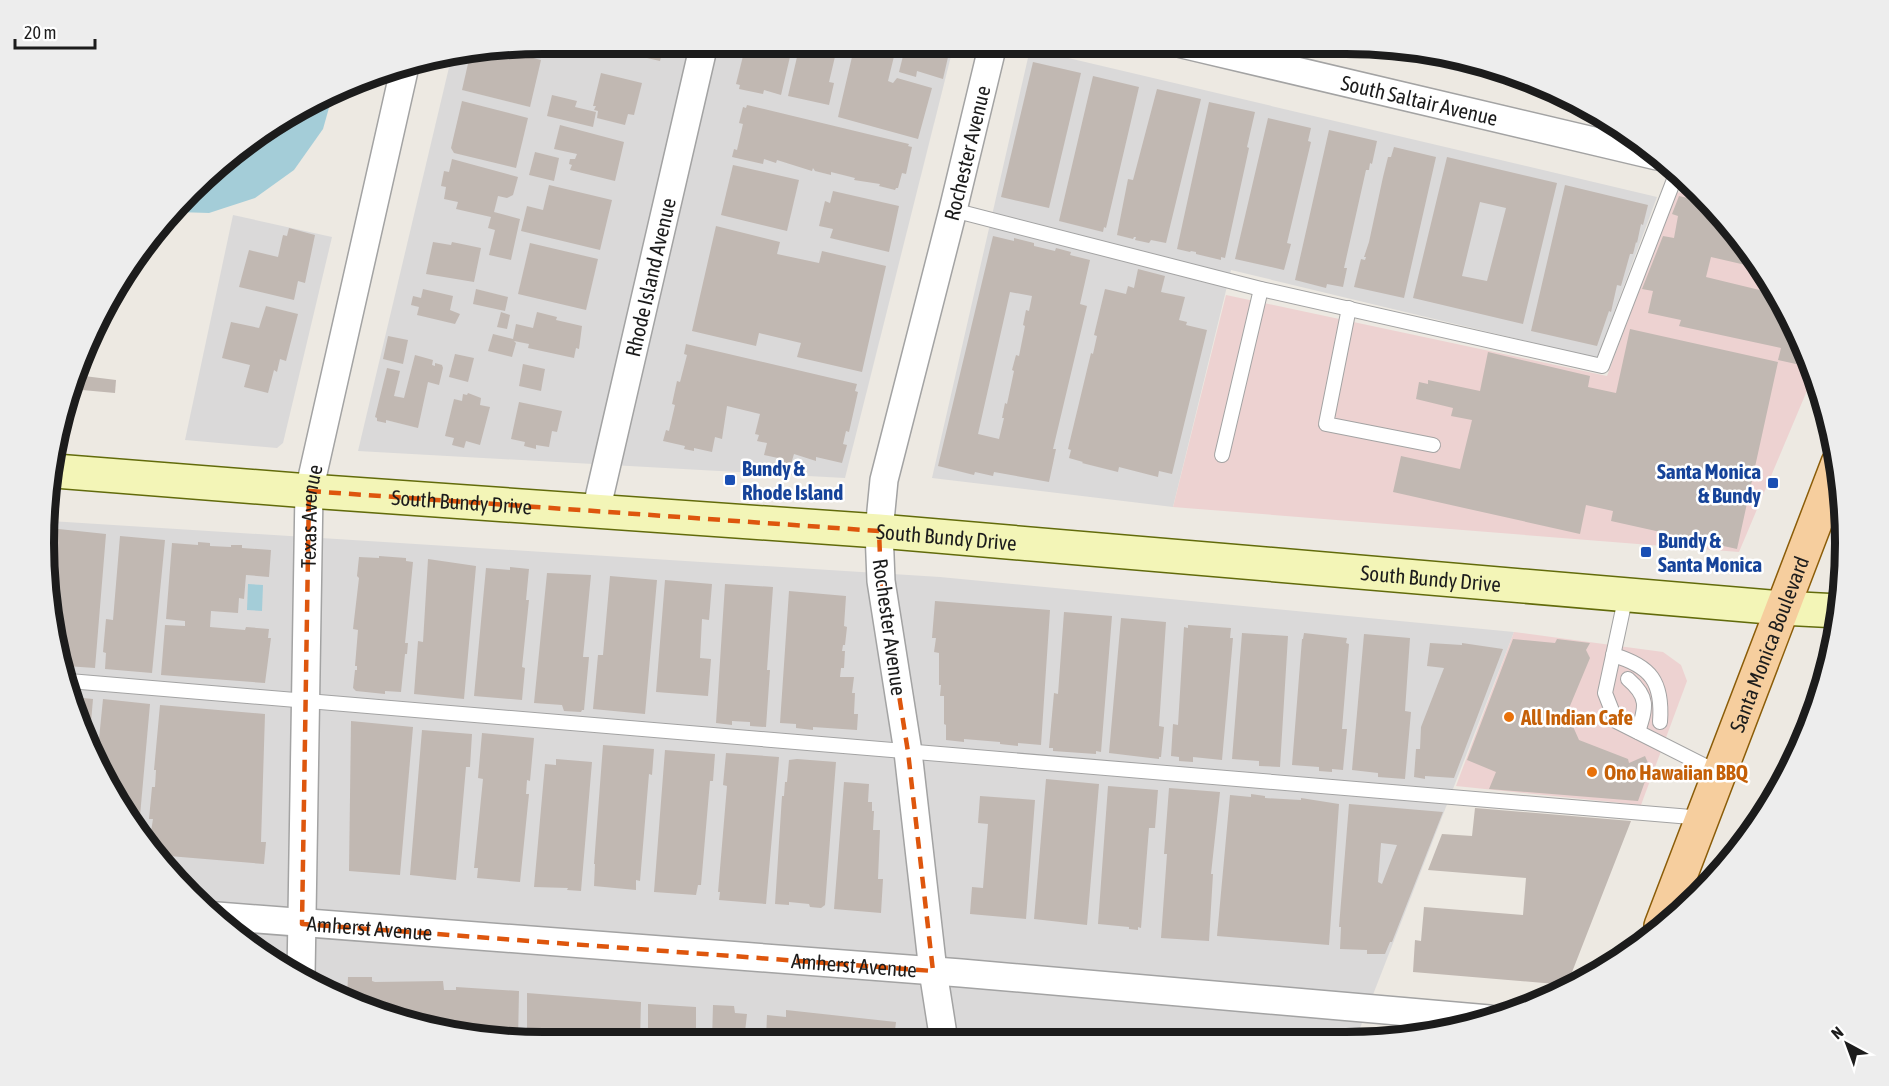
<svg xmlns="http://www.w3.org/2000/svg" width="1889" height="1086" viewBox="0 0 1889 1086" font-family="'Asap Condensed',sans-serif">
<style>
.residential{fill:#dad9d9}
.commercial{fill:#edd2d1}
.water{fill:#a4cdd8}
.building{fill:#c1b8b2;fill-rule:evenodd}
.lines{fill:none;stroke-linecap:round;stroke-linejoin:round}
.service-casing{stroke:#a3a3a3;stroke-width:16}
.minor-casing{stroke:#a3a3a3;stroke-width:30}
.secondary-casing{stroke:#626b0b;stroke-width:36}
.primary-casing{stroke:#8b5d09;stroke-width:36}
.service{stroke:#fff;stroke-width:14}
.minor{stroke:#fff;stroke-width:27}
.secondary{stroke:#f3f5b7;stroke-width:33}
.primary{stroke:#f6ce9e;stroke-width:33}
.marked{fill:none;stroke:#de560d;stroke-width:4.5;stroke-dasharray:12 8;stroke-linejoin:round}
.transit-dot{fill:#1a4fb4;stroke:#fff;stroke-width:2}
.food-dot{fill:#e8710a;stroke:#fff;stroke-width:2}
.labels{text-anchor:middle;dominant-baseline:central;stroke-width:5;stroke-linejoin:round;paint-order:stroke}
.street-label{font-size:21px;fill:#1c1c1c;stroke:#fff}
.transit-label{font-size:21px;font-weight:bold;fill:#164399;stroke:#fff;text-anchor:start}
.food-label{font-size:21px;font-weight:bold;fill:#c56008;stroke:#fff;text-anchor:start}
.rim{fill:none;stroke:#1c1c1c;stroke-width:8}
</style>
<rect width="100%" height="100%" fill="#ede9e2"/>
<!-- residential -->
<g class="residential">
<path d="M543,44H954L845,478L358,451L451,59Z"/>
<path d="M1342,45H1379L1507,70L1553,93Z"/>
<path d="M1030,49L1657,197L1597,358L1231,270L1173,507L932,478Z"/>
<path d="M233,215L332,237L283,443L277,448L185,440Z"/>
<path d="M50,521L940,577L1514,632L1355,1041H510L382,1016L266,959L167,872L81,734L45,575Z"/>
</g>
<!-- commercial -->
<g class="commercial">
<path d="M1676,192L1704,196L1761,265L1807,352L1814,374L1739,552L1173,507L1226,295L1607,376Z"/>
<path d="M1514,632L1663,652L1681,665L1687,681L1641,805L1456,786Z"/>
<path d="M1818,666H1828L1808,734L1758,825Z"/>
</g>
<!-- water -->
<g class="water">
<path d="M332,97L323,129L294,170L255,198L209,213L178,212L239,147Z"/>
<path d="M248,584L263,585L262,611L247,610Z"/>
</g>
<!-- building -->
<g class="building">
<path d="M561,44H583L582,49Z"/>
<path d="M591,44H605L601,54L589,51Z"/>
<path d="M618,44H664L660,61L634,55L633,58L616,54Z"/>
<path d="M746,44H793L781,95L764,90L763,94L739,89L740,85L736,84Z"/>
<path d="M800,44H838L829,82L834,83L829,105L788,96Z"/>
<path d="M855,44H897L888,81L893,83L897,78L932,88L918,139L838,117Z"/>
<path d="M906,44H951L943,79L917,71L916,77L899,72Z"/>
<path d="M502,50L541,60L530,107L462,90L470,55Z"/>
<path d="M1033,62L1081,73L1049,208L1001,197Z"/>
<path d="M601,73L642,83L634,115L628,114L625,125L597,118L598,111L594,110L596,106H593Z"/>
<path d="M1093,76L1139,87L1106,228L1104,227L1103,232L1059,221Z"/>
<path d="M1157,89L1201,99L1166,243L1151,240L1149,243L1135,240L1136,237H1134L1133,239L1117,235L1128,179L1133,180Z"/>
<path d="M552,95L577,101L575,107L596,112L593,127L547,116Z"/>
<path d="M462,101L528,118L516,168L454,153L451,148Z"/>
<path d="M1209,102L1255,112L1247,147L1249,148L1225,258L1221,257V260L1196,254V252L1191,251L1190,252L1177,249Z"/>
<path d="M747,105L909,144L908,146L912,147L906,174L902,173L898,188H896L895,190L879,186L880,184L854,180L855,178L831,172V175L815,171L813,168L812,171L777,160L776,163L764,159L763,164L732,157L734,149L737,150L743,124L739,123L743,107L746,108Z"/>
<path d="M1268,118L1311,128L1308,141L1311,142L1287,243L1291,244L1284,270L1235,259Z"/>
<path d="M560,125L624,142L615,181L570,170L572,165L569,164L570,159H575L577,154L554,149Z"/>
<path d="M1329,130L1377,141L1372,164L1370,163L1369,170H1366L1344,268H1347L1343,287L1327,284L1326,288L1295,280Z"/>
<path d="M1394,147L1436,157L1404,298L1354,287L1361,259L1365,260L1366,257H1364L1369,242L1383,177L1388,157H1391Z"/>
<path d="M535,152L559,158L554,181L529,175Z"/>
<path d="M1447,157L1557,183L1523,324L1413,298ZM1480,202L1506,208L1487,281L1462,276Z"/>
<path d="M452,159L518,177L513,195L507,198L498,196L494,212L520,219L511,260L489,255L495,230L488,228L491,217L456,209L458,202L444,199L446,187L441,186L444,171L449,172Z"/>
<path d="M733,165L799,180L787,231L721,215Z"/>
<path d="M549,185L612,200L600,250L521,231L527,206L543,210Z"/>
<path d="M1565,185L1648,205L1643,225L1641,224L1637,243L1636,242L1633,254H1630L1621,286L1617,285L1611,312L1609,311L1597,346L1531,331Z"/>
<path d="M833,191L899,206L889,252L830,238L833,229L819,226L825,201L830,203Z"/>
<path d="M1679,196L1710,203L1763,269L1711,257L1706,277L1776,294L1807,352L1809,356L1805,366L1778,360L1781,348L1679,326L1681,320L1648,313L1653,291L1642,289L1663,236L1674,238L1678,216L1672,214Z"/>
<path d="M716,226L780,242L777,254L819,263L822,251L886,266L862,372L797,357L801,343L759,333L756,346L692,331Z"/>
<path d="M289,228L315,235L305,283L298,281L294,300L239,287L249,250L278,257L283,235L287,236Z"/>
<path d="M993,236L1014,241V238L1034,243V246L1055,251L1056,248L1071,252L1070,255L1090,260L1080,304L1087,306L1053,449H1056L1049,482L994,472L993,476L975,472L974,475L938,466ZM1010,292L1032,296L1029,311L1026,310L1023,325L1025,326L1019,356L1016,355L1012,370L1014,371L1007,404L1005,403L1002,418H1004L999,439L978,434Z"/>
<path d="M433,242L451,245L452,242L481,248L474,282L426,274Z"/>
<path d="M530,243L598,259L586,310L518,294Z"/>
<path d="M1138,269L1165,276L1161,292L1185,297L1179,320L1187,322L1186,325L1207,330L1172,474L1159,471L1158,477L1119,467L1118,472L1082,463L1083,462L1069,458L1071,450L1068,449L1091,353L1093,354L1097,336L1094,335L1105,289L1126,294L1128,286L1134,288Z"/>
<path d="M423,289L453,296L450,310L460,314L455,324L417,315L419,307L411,305L413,296L421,298Z"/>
<path d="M476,289L508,297L505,311L473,304Z"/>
<path d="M266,306L298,314L286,361L280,359L277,372L274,370L268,393L244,387L250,365L222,358L231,322L259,328Z"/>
<path d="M501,312L510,315L507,329L497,327Z"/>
<path d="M537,312L557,317L556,320L582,326L579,349L576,348L574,358L528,348L529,344L514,341L516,343L512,357L488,351L493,334L513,339L516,324L533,328Z"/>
<path d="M1630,329L1778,362L1737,549L1611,521L1613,511L1586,505L1580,534L1393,492L1401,456L1460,469L1472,420L1451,416L1453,408L1416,399L1419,382L1428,384V380L1480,391L1488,352L1590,376L1588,387L1616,393Z"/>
<path d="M388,336L408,340L403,364L383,359Z"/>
<path d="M686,344L857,384L855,391L858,392L849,432L846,431L843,444L847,445L842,463L816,457V461L794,454L791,464L778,461V458L764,455L767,443L757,441L759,435L755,434L760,414L727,406L722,439L715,437L712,452L694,448V451L684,449L685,446L663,441L666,430L669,431L675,405L672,404L677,381L680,382L687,355L684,354Z"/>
<path d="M455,354L474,358L468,382L449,377Z"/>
<path d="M415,355L433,360L432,365L435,366V363L442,365L443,368L439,385L428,382L418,428L386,420V423L377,421V418L375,417L387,368L400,371L394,396L404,398Z"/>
<path d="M523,364L545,369L541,391L519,386Z"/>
<path d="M84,376L116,380L115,393L82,390Z"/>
<path d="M468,393L481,398L480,405L490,407L480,445L466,441L464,448L452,445L454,438L445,436L454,399L462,401L463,394L467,395Z"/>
<path d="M519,402L562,411L557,432L552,431L549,447L536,445V449L524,446L525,442L511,439Z"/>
<path d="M49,528L106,534L95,668L66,666L54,616L57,592L53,591L56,565L46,564Z"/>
<path d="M120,536L165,540L152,673L105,669L106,653L103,652L106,619L113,620Z"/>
<path d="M198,542L210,543V546L231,547V545H242V548L271,550L269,577L246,575L244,599L239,598L238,613L211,611L210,627L245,630L246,627L269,629L268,638H271L265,683L161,675L165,625L185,626V621L166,619L172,543L198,545Z"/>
<path d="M379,556L406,558V561L413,562L405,643H408L407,654H405L401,692L385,691V694L356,691L353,688L355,670H357V666H355L358,630L353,629L359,578L357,576L359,557L379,558Z"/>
<path d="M428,559L476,566L464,699L414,694L418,641L423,642Z"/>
<path d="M510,567L529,569L526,600H529L522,667L525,668L522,700L474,696L486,568L510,570Z"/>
<path d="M547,573L591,575L583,657H589L584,710H582L581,712L564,711L562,705L534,703Z"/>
<path d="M610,576L657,580L645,714L593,709L598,655H603Z"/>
<path d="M665,580L712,584L709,620L702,619L700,658L711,659L708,696L656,692Z"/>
<path d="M725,584L773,587L767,670H770L766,727L750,726V722L732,721V725L716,723Z"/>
<path d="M789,591L846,596L844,626L847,627L845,645H843L842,651H845L844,668H841L840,677H854L852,693H855L854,714H858L857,730L813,727V730L796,728V724L780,723Z"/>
<path d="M935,601L1050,610L1041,745L1018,743V746L1000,744V742L964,739V742L946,740V725L944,724V696H940L941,685H939V653L934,652L936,638H932Z"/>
<path d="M1064,612L1112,616L1101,752L1096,751V754L1053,751V748H1049L1054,693L1058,694Z"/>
<path d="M1121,618L1166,622L1159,726L1164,727L1161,757H1159V759L1109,753Z"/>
<path d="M1188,625L1231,628L1230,638H1233L1222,760L1193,757V762L1179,761V757L1171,756L1173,724L1178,725L1184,627L1188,628Z"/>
<path d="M1242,633L1288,636L1280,767L1259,766V761L1232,759Z"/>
<path d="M1304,633L1347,638L1346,643L1349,644L1342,729H1347L1343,770L1332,769V772L1319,771V767L1292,765L1302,639H1303Z"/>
<path d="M1364,634L1410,638L1405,711L1411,712L1405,779L1378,777V773L1352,770Z"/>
<path d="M1513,639L1555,643L1557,639L1590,643L1586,650L1590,658L1567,713L1579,740L1628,759L1629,763L1645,756L1652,772L1648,773L1638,801L1489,789L1496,772L1467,760Z"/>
<path d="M1430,643L1462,645V643L1503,649L1454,778L1425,776V779L1414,777L1416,749H1420L1421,727L1444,668L1427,666Z"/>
<path d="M1827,670L1808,734L1767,809L1815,681L1818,682Z"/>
<path d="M73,697L93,699L89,746L81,734Z"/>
<path d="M103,699L150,704L139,827L97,759Z"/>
<path d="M160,705L265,714L261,842H266L264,864L157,855L147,840L148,832H151L153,819H149L152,787H155L156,770H154Z"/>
<path d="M351,721L413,727L400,875L349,871Z"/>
<path d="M422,730L472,734L470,767H466L456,880L410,875Z"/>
<path d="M482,733L534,738L530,781L527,780L526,794H529L520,882L477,878L478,868H474L483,779L478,778Z"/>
<path d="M603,745L654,749L652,775L649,774L640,881L636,880V890L594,886L595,864H594Z"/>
<path d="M665,750L715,754L713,781H710L701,885H698L696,895L654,892Z"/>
<path d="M726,753L779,757L766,904L719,900L720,892H718L727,786L723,785Z"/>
<path d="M556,759L592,762L581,891L567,890L568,888L534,887L545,764L556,765Z"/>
<path d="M797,759L836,762L825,905L821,908L810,907L809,904L789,902V905L775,904L782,796H784L785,782H787L789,760Z"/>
<path d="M1046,779L1099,784L1087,925L1034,919Z"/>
<path d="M844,782L869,784L868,802H872V811H874L873,830H880L878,879H883L881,913L834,909Z"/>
<path d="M1108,786L1158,790L1155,828H1149L1141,928L1138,927V930L1129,929V927L1098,924Z"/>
<path d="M1169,788L1220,792L1211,874H1213L1209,941L1161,938L1167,854H1164Z"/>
<path d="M1251,794L1265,796V798L1301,800V798L1339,804L1329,945L1217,936L1230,795L1251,797Z"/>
<path d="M980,796L1035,800L1026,919L970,914L972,887L983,888L988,824L978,823Z"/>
<path d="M1349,804L1443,812L1392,942H1390L1385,954H1367V950L1340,949L1341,927H1339ZM1381,843L1397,845L1382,884L1378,882Z"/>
<path d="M1475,808L1631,821L1567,985L1413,972L1415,940L1421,941L1424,907L1523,915L1526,878L1428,870L1442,834L1472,836Z"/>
<path d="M348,977H372V981L375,982L443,981L444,990H456V987L519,991L518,1041L382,1016L347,998Z"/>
<path d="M527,993L641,1002L640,1041H591V1028H575V1041H527Z"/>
<path d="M648,1004L696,1007V1041H650V1038H648Z"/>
<path d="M713,1005L734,1006L735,1013L747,1014L744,1041H712Z"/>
<path d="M786,1010L896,1022L894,1039H898V1041H758L759,1038H766L767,1015L786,1017Z"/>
<path d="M1012,1030L1124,1039V1041H989L995,1034L1000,1031Z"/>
</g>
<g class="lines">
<!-- service casing -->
<g class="service-casing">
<g id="service">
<path d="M953,210L1261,289L1602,366L1677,172"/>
<path d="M1349,308L1326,424L1433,445"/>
<path d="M1222,455L1261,289"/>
<path d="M1626,595L1605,693L1616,721L1719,773"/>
<path d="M1613,655C1651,666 1663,682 1660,722"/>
<path d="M1628,679C1649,697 1646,707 1638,732"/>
<path d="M69,681L1703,818"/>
</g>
</g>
<!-- minor casing -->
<g class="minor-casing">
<g id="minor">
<path id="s1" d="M1182,44L1657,156"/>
<path id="s2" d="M596,511L704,44"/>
<path id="s3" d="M217,916L961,973L1489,1019"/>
<path id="s4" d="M301,976L309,491L405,66"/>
<path id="s5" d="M944,1041L933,971L908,752L881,581L879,531L884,480L953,210L993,44"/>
</g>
</g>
<!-- secondary casing -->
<g class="secondary-casing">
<g id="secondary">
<path id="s6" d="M55,471L309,491L879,531L1781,608L1839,611"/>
</g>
</g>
<!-- primary casing -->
<g class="primary-casing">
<g id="primary">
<path id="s7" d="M1661,926L1838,463"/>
</g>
</g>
<!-- service -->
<use href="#service" class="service"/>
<!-- minor -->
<use href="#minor" class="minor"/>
<!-- secondary -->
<use href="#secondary" class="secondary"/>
<!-- primary -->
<use href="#primary" class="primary"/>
</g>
<!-- marked area -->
<path class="marked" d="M309,491L879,531L881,581L908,752L933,971L302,924Z"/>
<!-- markers -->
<g class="transit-dot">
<rect x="724" y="474" width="12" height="12" rx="3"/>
<rect x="1767" y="477" width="12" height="12" rx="3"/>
<rect x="1640" y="546" width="12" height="12" rx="3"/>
</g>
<g class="food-dot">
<circle cx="1509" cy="717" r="6"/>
<circle cx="1592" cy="772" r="6"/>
</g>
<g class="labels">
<!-- street labels -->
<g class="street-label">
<text stroke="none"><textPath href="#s1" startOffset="244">South Saltair Avenue</textPath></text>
<text stroke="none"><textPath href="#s5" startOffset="903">Rochester Avenue</textPath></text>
<text stroke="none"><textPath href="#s2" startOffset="240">Rhode Island Avenue</textPath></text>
<text stroke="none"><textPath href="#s6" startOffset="408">South Bundy Drive</textPath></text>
<text stroke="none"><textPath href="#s4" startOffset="460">Texas Avenue</textPath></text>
<text stroke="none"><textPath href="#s6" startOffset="894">South Bundy Drive</textPath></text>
<text stroke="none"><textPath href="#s6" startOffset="1380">South Bundy Drive</textPath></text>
<text transform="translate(890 627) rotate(82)">Rochester Avenue</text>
<text stroke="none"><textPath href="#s7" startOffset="302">Santa Monica Boulevard</textPath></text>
<text stroke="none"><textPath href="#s3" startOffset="153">Amherst Avenue</textPath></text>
<text stroke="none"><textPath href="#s3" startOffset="639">Amherst Avenue</textPath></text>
</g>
<!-- transit labels -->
<g class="transit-label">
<text x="742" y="468">Bundy &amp;<tspan x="742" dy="24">Rhode Island</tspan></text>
<text x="1761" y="471" text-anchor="end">Santa Monica<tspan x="1761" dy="24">&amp; Bundy</tspan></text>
<text x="1658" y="540">Bundy &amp;<tspan x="1658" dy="24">Santa Monica</tspan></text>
</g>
<!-- food labels -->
<g class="food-label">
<text x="1521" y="717">All Indian Cafe</text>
<text x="1604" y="772">Ono Hawaiian BBQ</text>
</g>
</g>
<!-- crop -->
<path d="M0 0H1889V1086H0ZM543 54H1346A489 489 0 0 1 1835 543V543A489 489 0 0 1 1346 1032H543A489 489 0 0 1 54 543V543A489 489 0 0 1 543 54Z" fill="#ededed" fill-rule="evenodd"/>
<path class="rim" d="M543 54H1346A489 489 0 0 1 1835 543V543A489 489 0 0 1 1346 1032H543A489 489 0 0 1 54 543V543A489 489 0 0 1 543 54Z"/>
<!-- north arrow -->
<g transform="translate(1847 1044) rotate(319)" stroke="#ffffff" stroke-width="4.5" paint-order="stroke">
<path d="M0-4.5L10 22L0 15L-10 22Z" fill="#1c1c1c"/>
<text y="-9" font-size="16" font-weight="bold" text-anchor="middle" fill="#1c1c1c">N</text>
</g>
<!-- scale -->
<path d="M15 39v9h80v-9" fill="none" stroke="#1c1c1c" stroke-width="3"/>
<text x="24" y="39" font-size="18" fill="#1c1c1c" stroke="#ffffff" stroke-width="4.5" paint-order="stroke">20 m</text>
</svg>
